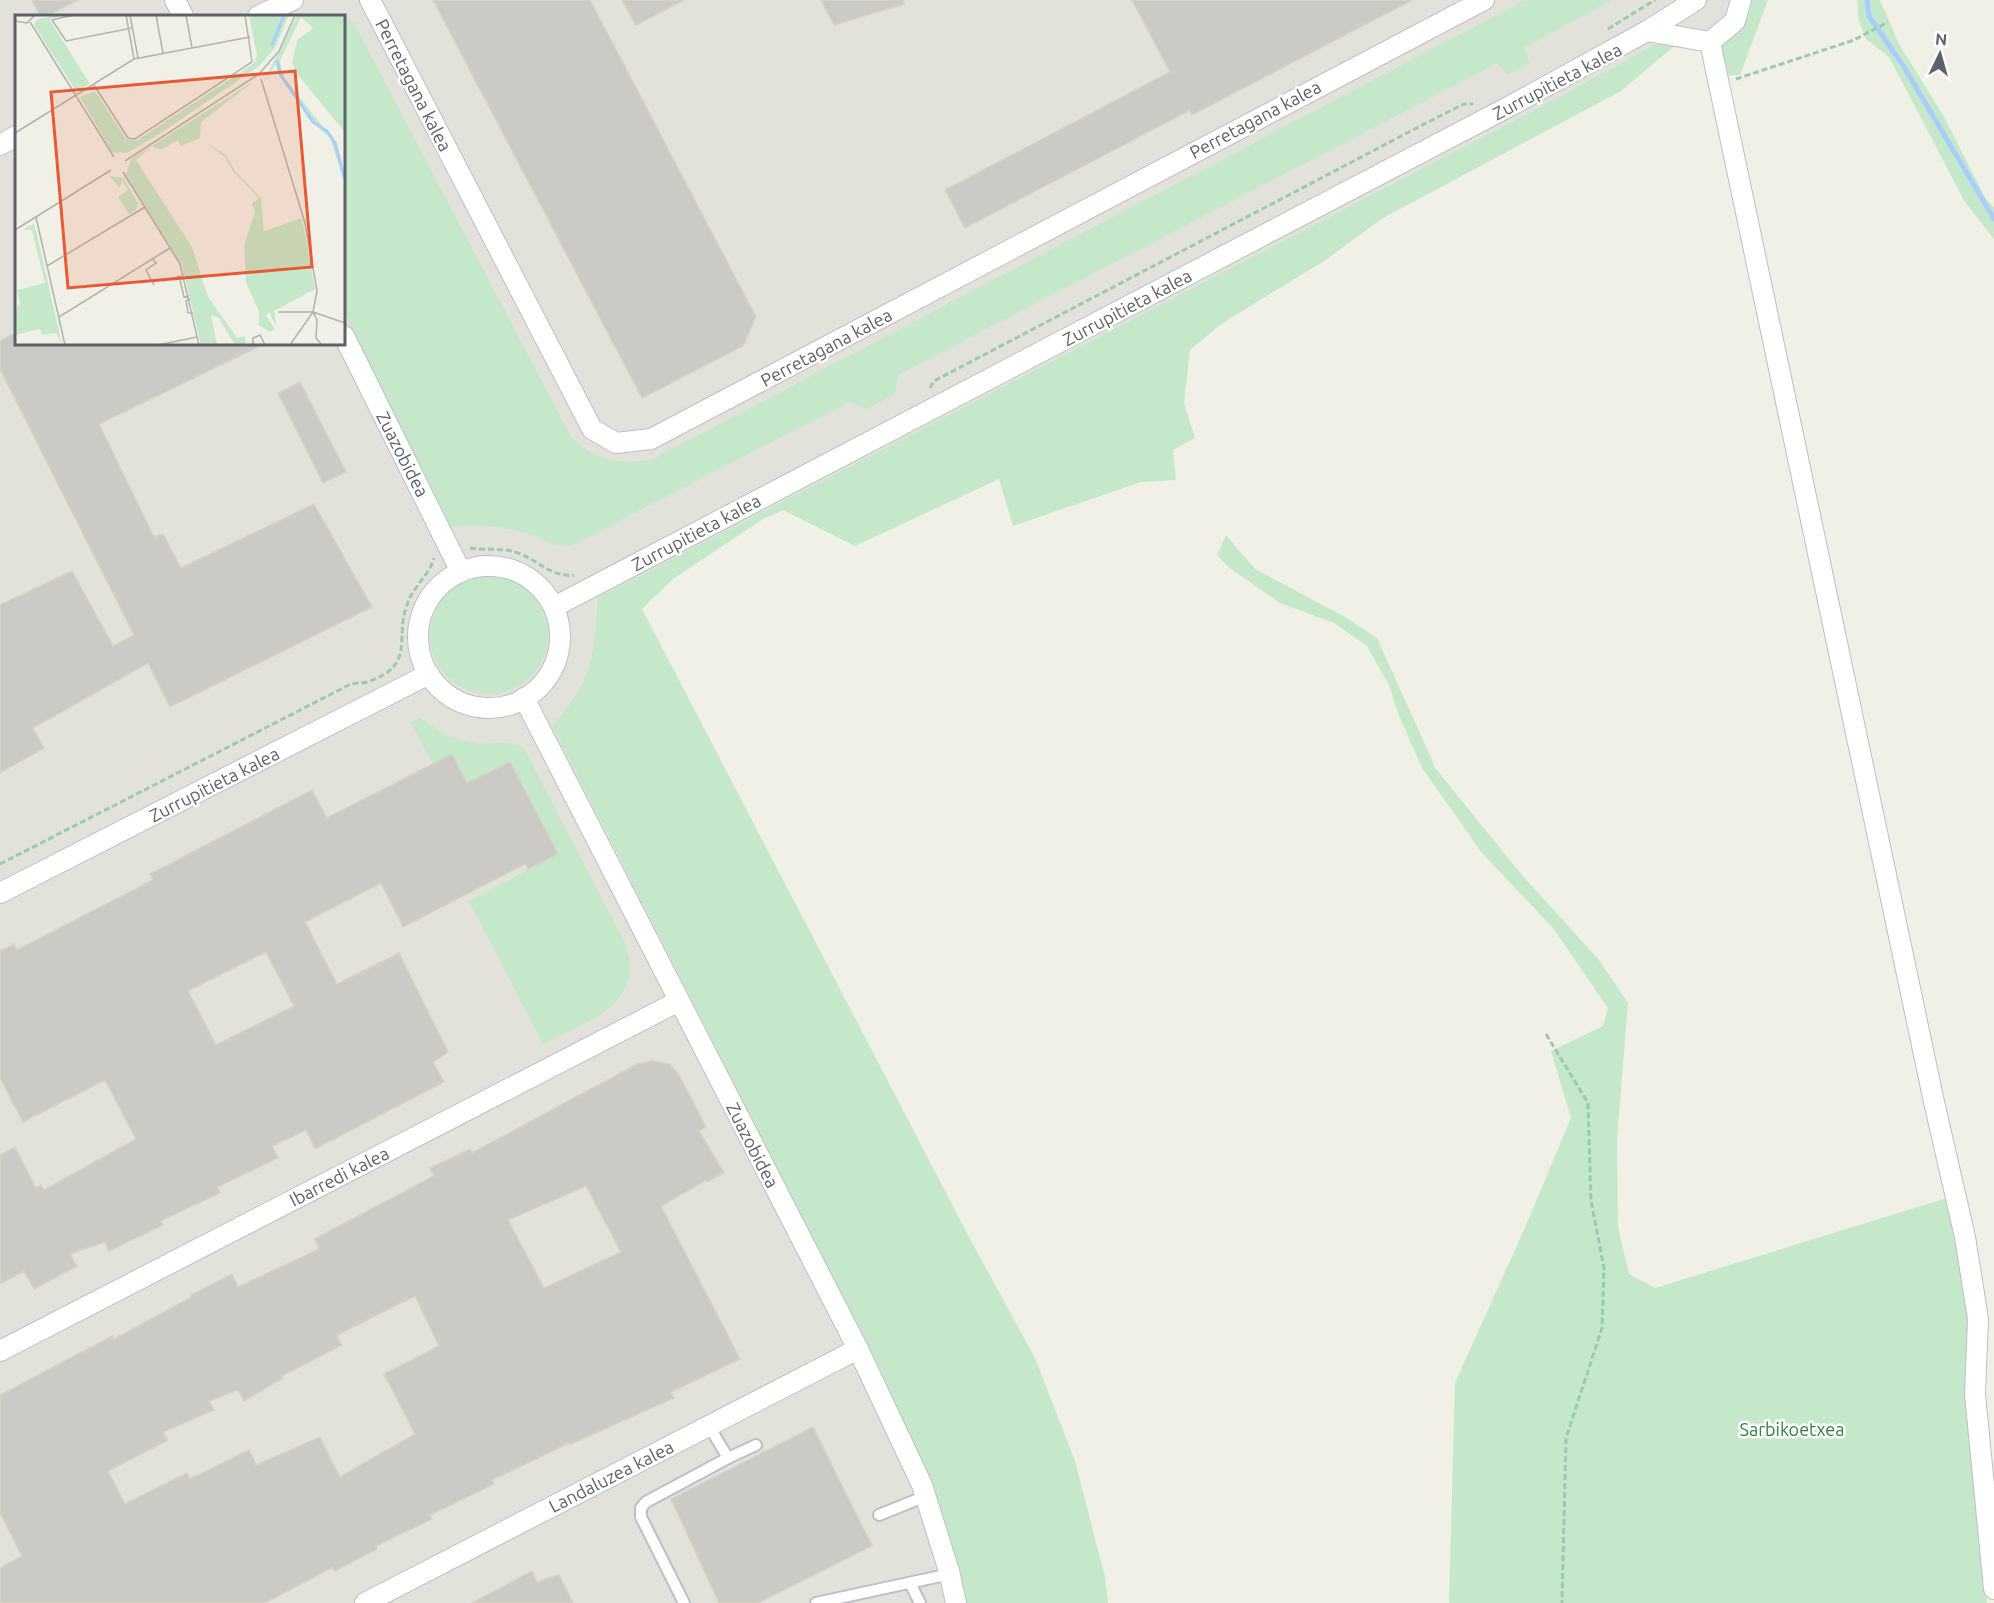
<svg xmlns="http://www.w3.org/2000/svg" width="1994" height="1603" viewBox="0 0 1994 1603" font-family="Ubuntu,sans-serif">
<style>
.industrial{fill:#e2e2db;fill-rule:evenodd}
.green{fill:#c4e8c9}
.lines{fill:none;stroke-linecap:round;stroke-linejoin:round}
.stream{stroke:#a9cdff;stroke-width:5}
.building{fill:#cccac4;stroke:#d6d3c5;stroke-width:1.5;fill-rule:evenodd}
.service-casing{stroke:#bebfc6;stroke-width:14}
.minor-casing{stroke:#bebfc6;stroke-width:22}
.path{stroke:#9cc9b0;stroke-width:3;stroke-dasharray:6 3;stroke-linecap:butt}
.service{stroke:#fff;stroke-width:10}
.minor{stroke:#fff;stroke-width:20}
.labels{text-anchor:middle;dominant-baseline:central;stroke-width:5;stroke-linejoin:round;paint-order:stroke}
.street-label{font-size:18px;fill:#5e6168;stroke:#fff}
.park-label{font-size:18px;fill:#328242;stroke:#fff}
.inset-river{fill:none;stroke:#a9cdff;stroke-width:3}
.inset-road{fill:none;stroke:#b2b3b0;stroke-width:1.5}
.view{fill:#e65b34;fill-opacity:0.15;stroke:#e65b34;stroke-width:3}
.inset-edge{fill:none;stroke:#5e6168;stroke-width:3}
</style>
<rect width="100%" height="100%" fill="#f1f0e7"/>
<!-- industrial -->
<path class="industrial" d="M0,0H1752L1750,7L1714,62L1708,65L1702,52L1694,44L1653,45L1561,96L597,598L595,640L586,679L570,707L552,726L882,1373L938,1500L966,1603H0ZM16,16H344V344H16Z"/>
<!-- green -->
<g class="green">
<path d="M1525,0H1612L1524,48L1530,64L1507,75L1498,63L898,375L895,394L867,409L849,402L571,546C549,547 541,537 522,532C500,526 473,524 451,527L344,312V17L354,23L570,435C590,460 623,466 653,459Z"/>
<path d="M1752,0H1768L1740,75L1724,76L1714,62L1722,45L1750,7Z"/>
<path d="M1857,0H1880L1899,44L1943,115L1986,199L1994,207V239L1965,202L1889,57L1866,39L1859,21Z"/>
<path d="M1679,42L1621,91L1383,218L1324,261L1221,324L1190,350L1184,403L1195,438L1173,450L1176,480L1141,482L1013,526L999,479L855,546L783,510L763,519L673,579L642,609L968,1235L1035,1358L1075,1461L1105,1577L1108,1603H966L938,1500L882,1373L552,726C592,682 595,655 597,598L1561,96L1653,45Z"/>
<path d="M1226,535L1255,569L1345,617L1377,638L1436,769L1521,874L1599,960L1628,1003L1617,1139L1618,1227L1629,1274L1655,1288L1947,1198L1969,1306L1966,1373L1987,1603H1449L1455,1383L1527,1223L1571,1118L1551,1051L1603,1026L1608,1008L1553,928L1482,853L1422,768L1397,711L1390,687L1367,646L1334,623L1280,603L1231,569L1217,555Z"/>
<circle cx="489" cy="635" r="59"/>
<path d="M420,718C437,730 455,741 477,743C493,745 509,739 524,748L626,945C646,1005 586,1022 543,1044L469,901L557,854L510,762L480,777L503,822L433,764L410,722Z"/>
</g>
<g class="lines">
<!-- stream -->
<path class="stream" d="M1867,0L1869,16L1904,67L1994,219"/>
</g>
<!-- building -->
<g class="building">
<path d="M32,0H78L46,16H40Z"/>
<path d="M433,0H590L756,317L743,346L642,398Z"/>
<path d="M622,0H684L636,25Z"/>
<path d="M821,0H903L904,4L834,25Z"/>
<path d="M1132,0H1412L1192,115L1190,110L965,228L945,190L1170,72Z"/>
<path d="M16,332V344H264L99,424L154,537L163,534L181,568L314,504L372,607L170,707L148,663L33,728L44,748L0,773V605L72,571L113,646L134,635L0,369V341Z"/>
<path d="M300,382L346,472L323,483L278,393Z"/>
<path d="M452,754L467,783L510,762L558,854L528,869L525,864L403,927L381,883L305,922L337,984L399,953L448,1052L433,1062L444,1082L315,1149L306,1130L272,1146L278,1158L217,1187L220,1193L160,1221L163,1225L109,1251L105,1242L70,1254L77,1266L34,1289L24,1271L0,1284V1155L15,1147L36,1188L41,1185L44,1190L136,1139L105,1080L23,1122L0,1078V951L14,944L17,950L153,880L150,874L312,790L327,818ZM266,952L294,1006L216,1045L188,991Z"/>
<path d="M652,1061L670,1064L679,1075L706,1127L699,1131L724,1173L707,1182L706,1180L661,1206L740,1359L671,1392L674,1398L569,1445V1443L492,1480L494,1484L430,1515L432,1519L376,1546L377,1549L335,1571L333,1567L265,1603H0V1568L22,1556L0,1513V1395L112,1336L114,1339L192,1297L191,1295L232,1274L238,1287L319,1249L314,1239L434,1176L430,1168L470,1149L472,1153L637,1064ZM586,1186L621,1252L544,1288L508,1220ZM415,1296L439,1346L384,1374L415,1434L340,1477L320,1437L256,1465L249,1450L190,1479L187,1473L125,1504L108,1471L168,1440L163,1432L214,1410L209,1401L238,1390L244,1401L283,1378L282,1376L342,1345L337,1335Z"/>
<path d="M813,1427L872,1546L758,1603H719L671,1499Z"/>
<path d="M532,1571L537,1582L559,1575L573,1603H472Z"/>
</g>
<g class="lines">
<!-- service casing -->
<g class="service-casing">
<g id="service">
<path d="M728,1458L756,1445"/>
<path d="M879,1515L926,1496"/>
<path d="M910,1583L920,1603"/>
<path d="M684,1603L641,1517V1508L646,1502L728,1458L709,1426"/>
<path d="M816,1603L950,1574"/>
</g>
</g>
<!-- minor casing -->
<g class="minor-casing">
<g id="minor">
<path d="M175,0L183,16"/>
<path d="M370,0L592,429L616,443L651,439L1484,0"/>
<path d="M258,16L293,0"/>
<path d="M1647,31L1710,42L1735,21L1741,0"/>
<path d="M1710,42L1934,1102L1965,1237L1978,1319L1975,1394L1994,1589"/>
<path d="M0,145L16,136"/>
<path d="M344,336L461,572"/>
<circle cx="489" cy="637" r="71"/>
<path d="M554,607L1512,105L1647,31L1696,0"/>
<path d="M524,698L858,1349L922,1485L949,1571L956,1603"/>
<path d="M0,893L429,674"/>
<path d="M0,1351L679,1001"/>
<path d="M365,1603L858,1349"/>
</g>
</g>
<!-- path -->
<g class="path">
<path d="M1608,29L1655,0"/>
<path d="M1736,79L1854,40L1888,22"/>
<path d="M930,388L934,381L1430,121L1464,104H1473"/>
<path d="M470,548C486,551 502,547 518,553C538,560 550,577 574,575"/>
<path d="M0,864L349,685C355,682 361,684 367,682C418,665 393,639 408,602C414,586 430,574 434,558"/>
<path d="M1546,1034L1588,1103L1591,1201L1604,1268L1602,1328L1566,1438L1562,1603"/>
</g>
<!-- service -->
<use href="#service" class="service"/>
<!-- minor -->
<use href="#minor" class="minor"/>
</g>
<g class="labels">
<!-- street labels -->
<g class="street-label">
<text transform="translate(1557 81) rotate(-28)">Zurrupitieta kalea</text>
<text transform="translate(414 85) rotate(63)">Perretagana kalea</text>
<text transform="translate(1255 119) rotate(-28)">Perretagana kalea</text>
<text transform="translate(1127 307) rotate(-28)">Zurrupitieta kalea</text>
<text transform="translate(826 347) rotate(-28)">Perretagana kalea</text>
<text transform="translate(403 454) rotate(63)">Zuazobidea</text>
<text transform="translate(696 532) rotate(-28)">Zurrupitieta kalea</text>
<text transform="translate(214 784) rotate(-27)">Zurrupitieta kalea</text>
<text transform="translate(753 1145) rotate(63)">Zuazobidea</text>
<text transform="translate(339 1176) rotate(-27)">Ibarredi kalea</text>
<text transform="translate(611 1476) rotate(-27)">Landaluzea kalea</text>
</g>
<!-- park labels -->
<g class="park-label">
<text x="1792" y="1429">Sarbikoetxea</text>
</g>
</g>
<!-- overview -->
<g transform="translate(15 15)">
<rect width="330" height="330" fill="#f1f0e7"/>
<path d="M49,0L34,4L75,69L61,76L19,10L22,4ZM234,0H274L260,33L244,51L146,118L112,138L97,137L65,82L80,76L111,124L121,126L238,49L242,41ZM282,0H330V117L282,59L277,48L282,25L298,13L286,2L265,46L269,62L321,129L330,168L315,123L299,109L265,62L261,49L248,68ZM242,64L186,107L185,123L166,131L163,125L146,135L137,131L121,145L177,232L193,282L222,323L230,321L231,330H220L204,303L196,300L202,330H186L167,251L111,160L116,144ZM192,129L211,140L220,156L246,183L249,216L287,203L300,274L259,296L262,313L254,297L251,301L260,314L255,317L244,310V296L231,268L229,231L240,197L237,189L244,183L218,156L210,142ZM94,161L108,163L123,188L121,195L114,199L103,182L113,175L107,165L105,173ZM18,209L20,211L47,330L41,318L27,320L25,314L0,320V297L5,287L2,275L30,268L17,215H8Z" fill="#c4e8c9"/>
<path class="inset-river" d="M257,30L269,0M262,46L265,59L298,107L312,116L320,128L330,165"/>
<path class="inset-road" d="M59,0L37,5L51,26L117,13M111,0L119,44M115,0L123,43M141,0L148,38M171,0L177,33M0,6L12,8L20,0M15,7L99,142M246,64L290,208L302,276L298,297L275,330M79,70L113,123L120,124L237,47L230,0M0,118L119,44L235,22M110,146L244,59L264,36L280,0M108,157L165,249L184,330M21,202L50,330M0,215L96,155M138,244L141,248L131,255L139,270M32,251L130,192M164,261L169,282L174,281M148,266L166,261M175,284L171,286L173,298H178M263,297H298L330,308M298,297L302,305L301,323L307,330M44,302L155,233M143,330L182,322M238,330V323L245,320L250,330"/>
<path class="view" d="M280,56L297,252L53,273L36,77Z"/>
<rect width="330" height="330" class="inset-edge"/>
</g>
<!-- north arrow -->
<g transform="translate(1940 54) rotate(5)" stroke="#ffffff" stroke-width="4.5" paint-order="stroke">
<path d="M0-4.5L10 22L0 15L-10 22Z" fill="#5e6168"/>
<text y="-9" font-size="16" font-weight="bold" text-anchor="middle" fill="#5e6168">N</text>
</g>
</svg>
